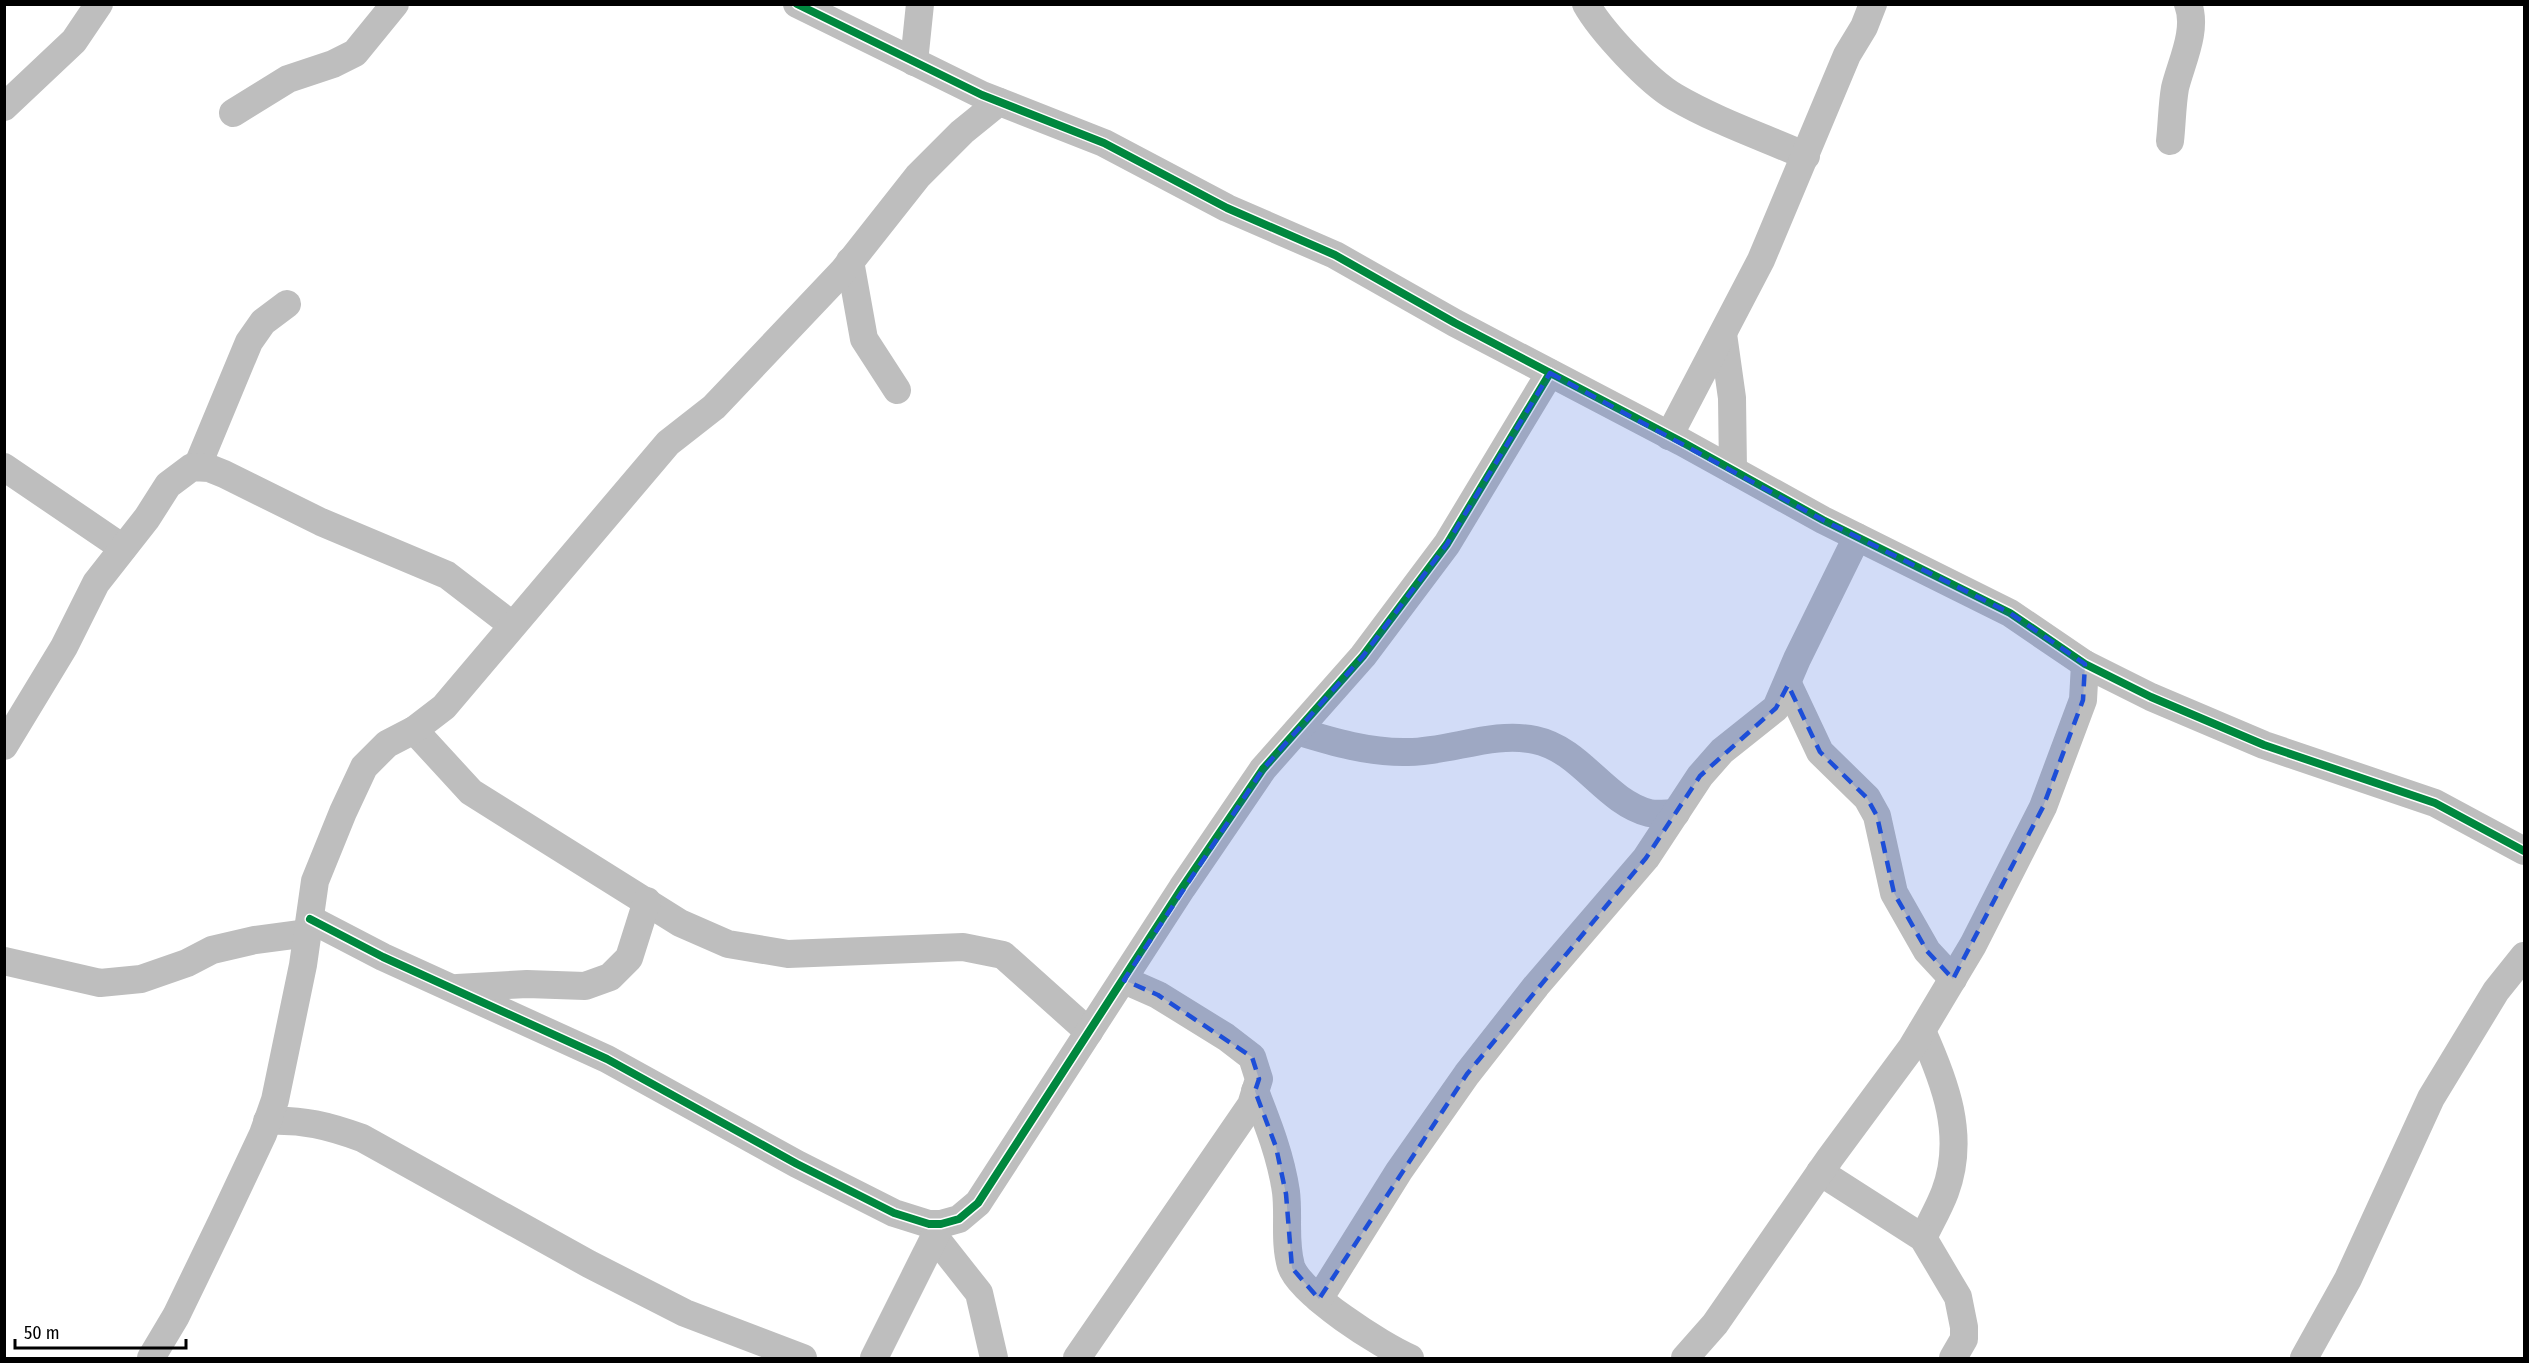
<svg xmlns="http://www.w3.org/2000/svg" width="2529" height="1363" viewBox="0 0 2529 1363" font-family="'Fira Sans Condensed',sans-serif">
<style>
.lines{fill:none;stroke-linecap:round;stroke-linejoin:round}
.minor{stroke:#bebebe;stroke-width:28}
.cycleway-casing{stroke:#fff;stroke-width:11}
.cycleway{stroke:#00873e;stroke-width:8}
.marked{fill:#1d4ed8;fill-opacity:0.2;stroke:#1d4ed8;stroke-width:4.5;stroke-dasharray:12 8;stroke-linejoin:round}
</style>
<rect width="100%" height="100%" fill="#fff"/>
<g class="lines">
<!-- minor -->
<g class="minor">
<path d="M797,4L982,95L1104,143L1227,208L1335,255L1455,323L1682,442L1823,520L2010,613L2085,664L2151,697L2264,745L2435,803L2524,851"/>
<path d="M1586,4C1601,31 1649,82 1675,97C1716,121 1763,137 1806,156"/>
<path d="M914,62L920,4"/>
<path d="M4,107L74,41L99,4"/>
<path d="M233,113L288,79L333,64L355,53L395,4"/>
<path d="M2170,141C2172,123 2172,105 2175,88C2181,63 2198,30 2188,4"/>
<path d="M850,261L864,339L897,390"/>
<path d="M1723,334L1732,398L1733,470"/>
<path d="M1669,436L1761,260L1847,55L1864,27L1873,4"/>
<path d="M4,467L123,548"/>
<path d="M197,467L249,342L263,322L287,304"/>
<path d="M1788,684L1820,752L1867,798L1877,816L1894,893L1927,951L1953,979"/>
<path d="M414,730L471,792L680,923L728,944L788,954L963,947L1003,955L1089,1032"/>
<path d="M1297,731C1333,742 1370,753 1408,752C1450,752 1493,731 1535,740C1582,750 1604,801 1649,813C1657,815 1668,813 1676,813"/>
<path d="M4,746L64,647L96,583L147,518L168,485L192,467L209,468L224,474L321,522L447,575L512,625"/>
<path d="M310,919L383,957L607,1059L797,1164L894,1213L929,1224H941L959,1219L978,1203L1182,888L1263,769L1363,656L1447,544L1550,373"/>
<path d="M4,961L100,983L141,979L187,963L212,950L255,940L308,933"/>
<path d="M457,988L527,984L585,986L610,977L629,958L647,901"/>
<path d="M1922,1031C1945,1082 1966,1136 1945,1192C1939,1208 1930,1223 1923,1238"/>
<path d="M1255,1091C1268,1124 1281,1157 1286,1192C1289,1216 1284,1242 1291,1266C1300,1294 1382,1346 1410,1358"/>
<path d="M267,1121C302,1119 329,1126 362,1138L589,1264L685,1313L803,1358"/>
<path d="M1820,1172L1923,1238L1958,1297L1964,1327V1339L1953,1358"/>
<path d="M934,1236L979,1293L994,1358"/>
<path d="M1319,1299L1399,1171L1467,1074L1536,986L1646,858L1700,776L1722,751L1776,708L1797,659L1857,537"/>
<path d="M151,1358L176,1316L222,1221L263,1134L275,1100L303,965L315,881L343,812L364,767L387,744L414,730L444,707L668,443L714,407L843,271L918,176L962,132L999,102"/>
<path d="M874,1358L941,1224"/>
<path d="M1077,1358L1251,1105L1259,1079L1252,1057L1226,1037L1158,995L1124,980"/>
<path d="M1685,1358L1715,1324L1830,1158L1912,1047L1973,945L2043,807L2083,700L2085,664"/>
<path d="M2304,1358L2348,1279L2431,1098L2496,991L2524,956"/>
</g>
<!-- cycleway casing -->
<g class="cycleway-casing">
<g id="cycleway">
<path d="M797,4L982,95L1104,143L1227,208L1335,255L1455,323L1682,442L1823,520L2010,613L2085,664L2151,697L2264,745L2435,803L2524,851"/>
<path d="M310,919L383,957L607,1059L797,1164L894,1213L929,1224H941L959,1219L978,1203L1182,888L1263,769L1363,656L1447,544L1550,373"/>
</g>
</g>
<!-- cycleway -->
<use href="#cycleway" class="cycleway"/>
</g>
<!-- marked area -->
<path class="marked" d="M1550,373L1823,520L2010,613L2085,664L2083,700L2043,807L1953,979L1927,951L1894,893L1877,816L1867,798L1820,752L1788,685L1776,708L1700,776L1646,858L1467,1074L1319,1299L1292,1268L1286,1194L1276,1147L1255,1091L1259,1079L1252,1057L1158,995L1124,980L1263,769L1363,656L1447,544Z"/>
<!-- border -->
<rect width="2529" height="1363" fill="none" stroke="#000000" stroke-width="12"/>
<!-- scale -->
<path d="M15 1339v9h171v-9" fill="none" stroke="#000000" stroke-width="3"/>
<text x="24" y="1339" font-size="18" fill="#000000" stroke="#ffffff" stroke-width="4.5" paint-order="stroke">50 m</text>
</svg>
